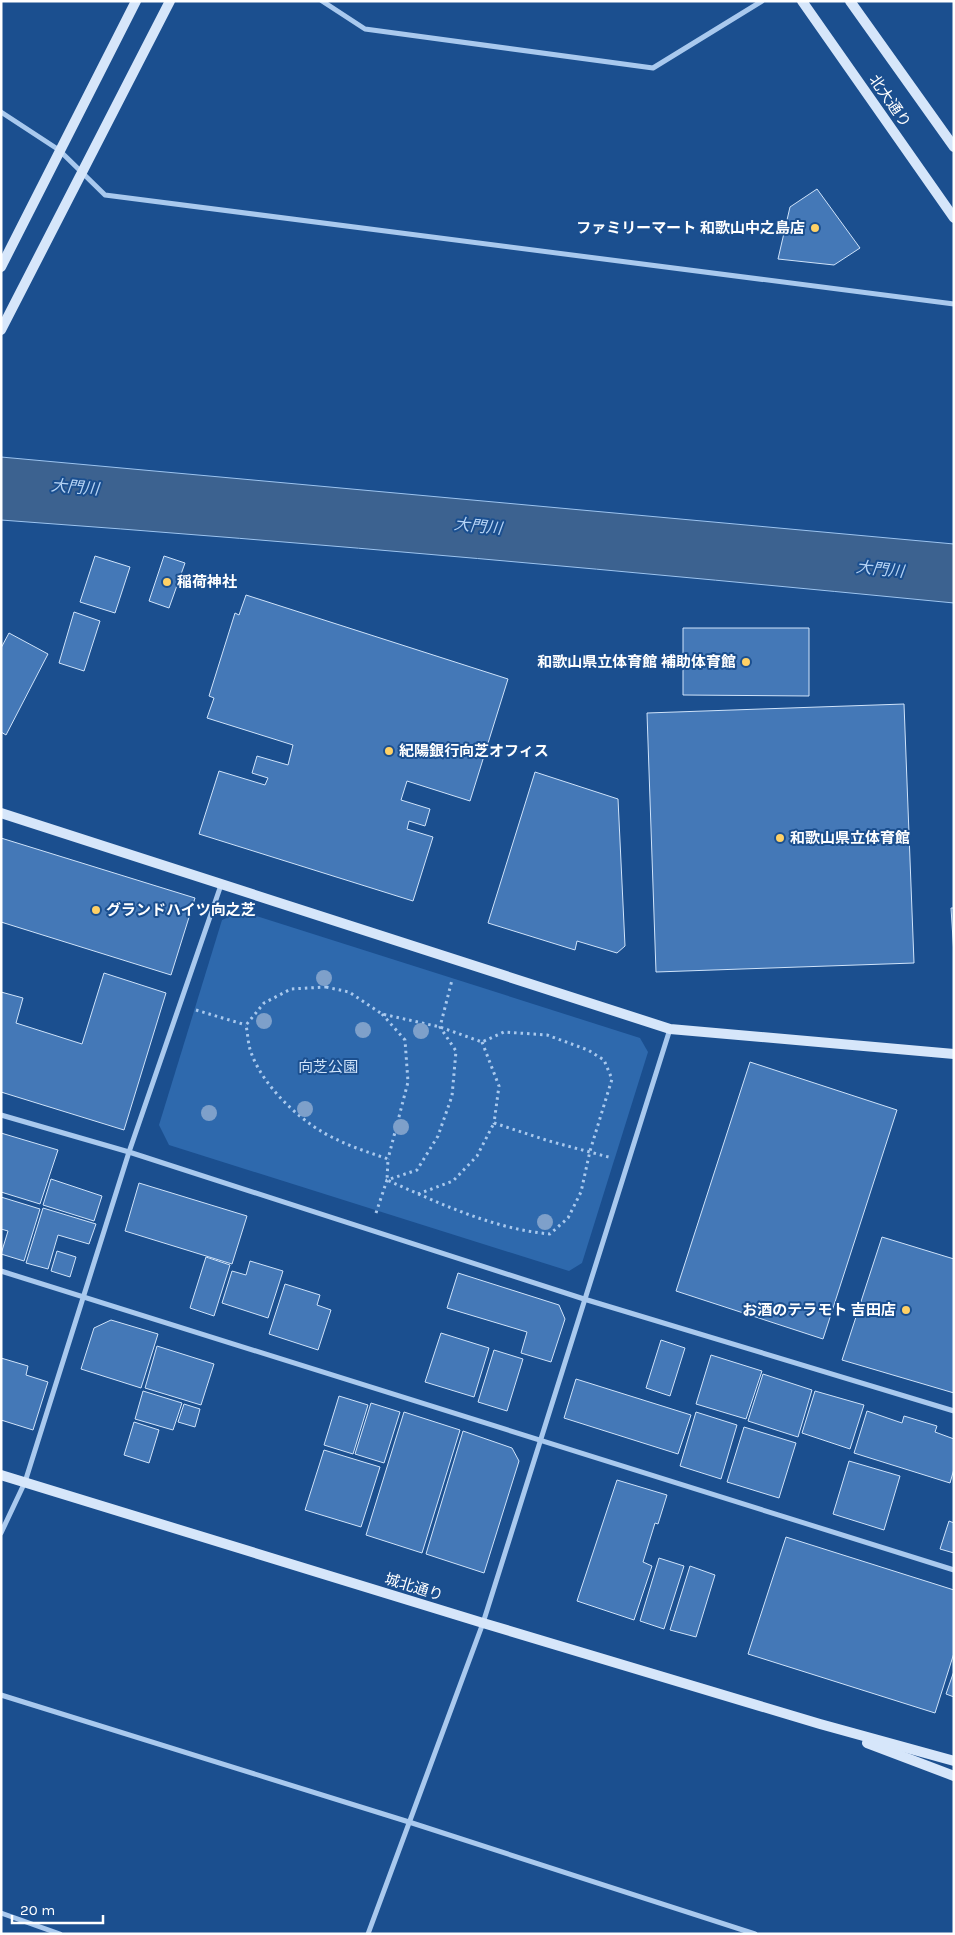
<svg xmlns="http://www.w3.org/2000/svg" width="955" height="1935" viewBox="0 0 955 1935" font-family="Karla,'Noto Sans JP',sans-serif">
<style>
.green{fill:#2e69ad}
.water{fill:#3c6290;stroke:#9cc4f0}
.building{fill:#4478b7;stroke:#cfe3fa}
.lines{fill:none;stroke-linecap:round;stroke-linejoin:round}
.path{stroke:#a9c9ee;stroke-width:3;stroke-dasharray:2.5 4;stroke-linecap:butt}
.street{stroke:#a9c9ee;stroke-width:5}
.secondary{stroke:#d6e6fa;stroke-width:10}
.tree{fill:#7ea0ca}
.poi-dot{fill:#ffd166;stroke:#1b4f8f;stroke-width:2}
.labels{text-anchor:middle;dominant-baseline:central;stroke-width:4;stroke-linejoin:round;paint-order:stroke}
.street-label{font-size:15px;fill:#fff;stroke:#1b4f8f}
.poi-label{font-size:15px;font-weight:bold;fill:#fff;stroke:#1b4f8f;text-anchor:start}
.park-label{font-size:15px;fill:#cfe3fa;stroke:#1b4f8f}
.water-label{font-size:16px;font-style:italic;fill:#b5d3f5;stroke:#1b4f8f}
</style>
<rect width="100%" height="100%" fill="#1b4f8f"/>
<!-- green -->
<path class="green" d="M241,911L640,1038L648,1052L582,1263L569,1271L169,1145L159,1125L222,920Z"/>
<!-- water -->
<path class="water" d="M1,457L954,544V603C636,572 319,543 1,520Z"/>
<!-- building -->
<g class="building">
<path d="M817,189L860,248L834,265L778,259L790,207Z"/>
<path d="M95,556L130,567L115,613L80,602Z"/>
<path d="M164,556L185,563L169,608L149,601Z"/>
<path d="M246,595L508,679L470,801L407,781L401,800L430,809L425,826L409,821L407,829L433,837L413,901L199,834L219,771L265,785L268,778L252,773L257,756L288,765L293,745L207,718L214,698L209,696L235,613L239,615Z"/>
<path d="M74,612L100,621L84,671L59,663Z"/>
<path d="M683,628H809V696L683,695Z"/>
<path d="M9,633L48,654L6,735L1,732V648Z"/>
<path d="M904,704L914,963L656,972L647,713Z"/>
<path d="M535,772L618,799L625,946L617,953L577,941L575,950L488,923Z"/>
<path d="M1,838L195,898L171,975L1,922Z"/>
<path d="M951,908H954V955Z"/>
<path d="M104,973L166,993L124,1130L1,1092V992L23,998L16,1023L82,1044Z"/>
<path d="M750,1062L897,1110L823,1339L676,1291Z"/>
<path d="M1,1133L58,1150L40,1204L1,1192Z"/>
<path d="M51,1179L102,1196L94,1221L43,1205Z"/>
<path d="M139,1183L247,1216L232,1264L125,1231Z"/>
<path d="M1,1197L40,1209L24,1261L1,1254L8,1231L1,1229Z"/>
<path d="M43,1208L96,1224L89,1244L58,1235L48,1269L26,1263Z"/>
<path d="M882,1237L954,1259V1393L842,1360Z"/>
<path d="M57,1251L76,1257L70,1277L51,1271Z"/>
<path d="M206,1257L230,1265L214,1316L190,1308Z"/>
<path d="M250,1261L283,1271L268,1318L222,1303L232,1271L246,1275Z"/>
<path d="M458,1273L559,1305L565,1319L551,1362L521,1353L527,1332L447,1308Z"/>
<path d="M285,1284L320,1295L317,1305L331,1310L318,1350L269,1334Z"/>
<path d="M111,1320L158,1334L141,1388L81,1369L94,1328Z"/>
<path d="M441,1333L489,1348L474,1397L425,1382Z"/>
<path d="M661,1340L685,1348L670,1396L646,1388Z"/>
<path d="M157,1346L214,1364L201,1405L145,1388Z"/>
<path d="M494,1350L523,1359L507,1411L478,1402Z"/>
<path d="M711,1355L762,1371L746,1419L696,1404Z"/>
<path d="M1,1358L28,1366L26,1375L48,1382L33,1430L1,1420Z"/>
<path d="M763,1374L812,1390L798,1437L748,1421Z"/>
<path d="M576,1379L691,1415L678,1454L564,1418Z"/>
<path d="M143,1391L182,1403L173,1430L135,1419Z"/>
<path d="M815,1391L864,1405L850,1449L802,1433Z"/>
<path d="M339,1396L368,1405L353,1454L324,1445Z"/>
<path d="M371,1403L400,1412L384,1463L355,1454Z"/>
<path d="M184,1404L200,1409L195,1427L178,1422Z"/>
<path d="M867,1411L902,1423L904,1416L937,1426L935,1432L954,1439V1469L950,1483L854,1453Z"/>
<path d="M404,1412L460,1430L422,1553L366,1535Z"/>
<path d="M696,1412L737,1425L721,1479L680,1466Z"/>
<path d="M134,1422L159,1430L149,1463L124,1455Z"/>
<path d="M744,1427L796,1443L779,1498L727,1482Z"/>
<path d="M463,1431L512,1448L519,1461L484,1573L426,1554Z"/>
<path d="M324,1450L380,1467L361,1527L305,1510Z"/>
<path d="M849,1461L900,1476L884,1530L833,1514Z"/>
<path d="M617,1480L667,1495L658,1524L655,1523L643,1562L652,1566L634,1620L577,1601Z"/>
<path d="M949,1521L954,1523V1553L940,1549Z"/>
<path d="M786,1537L954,1590V1653L935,1713L748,1654Z"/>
<path d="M659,1558L684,1566L664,1629L640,1621Z"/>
<path d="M690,1566L715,1575L696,1637L670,1630Z"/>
<path d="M954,1671V1697L946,1694Z"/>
</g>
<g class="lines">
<!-- path -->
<g class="path">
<path d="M326,987L349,992L382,1014L440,1027L482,1042L504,1032L547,1035L588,1050L604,1060L612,1079L590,1151L581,1192L568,1218L550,1234C493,1229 439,1203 387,1180L388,1159C371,1153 354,1148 338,1140C305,1126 265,1089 252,1055C248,1046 248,1035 246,1025L264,1003L291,989Z"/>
<path d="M196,1010L246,1025"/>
<path d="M382,1014L405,1040L408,1082L388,1159"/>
<path d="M482,1042L499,1086L494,1123L549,1141L612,1158"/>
<path d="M418,1194L453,1181L477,1156L494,1123"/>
<path d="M376,1213L387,1180L417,1170L438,1136L452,1096L456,1051L440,1027L452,980"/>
</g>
<!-- street -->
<g class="street">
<path d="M322,1L365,29L653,68L762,1"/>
<path d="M1,112L59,150L105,195L954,304"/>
<path d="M1,1115L129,1152L584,1299L954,1411"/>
<path d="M1,1271L954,1570"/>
<path d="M1,1533L25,1482L129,1152L221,885"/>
<path d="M1,1695L409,1822L755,1934"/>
<path d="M1,1913L60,1934"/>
<path d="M368,1934L483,1623L670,1029"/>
</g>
<!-- secondary -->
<g class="secondary">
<path d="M802,1L954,218"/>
<path d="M850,1L954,147"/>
<path d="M1,267L136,1"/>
<path d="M1,330L170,1"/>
<path d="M1,813L670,1029L954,1054"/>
<path d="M1,1475L483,1623L820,1724L954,1761"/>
<path d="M867,1743L954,1776"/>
</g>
</g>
<!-- trees -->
<g class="tree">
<circle cx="324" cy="978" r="8"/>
<circle cx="264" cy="1021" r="8"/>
<circle cx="363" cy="1030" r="8"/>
<circle cx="421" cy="1031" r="8"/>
<circle cx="305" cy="1109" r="8"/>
<circle cx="209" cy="1113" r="8"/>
<circle cx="401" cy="1127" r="8"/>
<circle cx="545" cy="1222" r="8"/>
</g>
<!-- markers -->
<g class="poi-dot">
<circle cx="815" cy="228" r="5"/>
<circle cx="167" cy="582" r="5"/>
<circle cx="746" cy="662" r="5"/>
<circle cx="389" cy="751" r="5"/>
<circle cx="780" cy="838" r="5"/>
<circle cx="96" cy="910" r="5"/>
<circle cx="906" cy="1310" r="5"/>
</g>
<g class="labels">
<!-- street labels -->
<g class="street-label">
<text transform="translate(890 101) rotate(55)">北大通り</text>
<text transform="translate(414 1587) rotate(17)">城北通り</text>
</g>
<!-- poi labels -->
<g class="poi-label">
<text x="805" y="228" text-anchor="end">ファミリーマート 和歌山中之島店</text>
<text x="177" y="582">稲荷神社</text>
<text x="736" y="662" text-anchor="end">和歌山県立体育館 補助体育館</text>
<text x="399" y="751">紀陽銀行向芝オフィス</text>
<text x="790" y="838">和歌山県立体育館</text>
<text x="106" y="910">グランドハイツ向之芝</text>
<text x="896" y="1310" text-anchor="end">お酒のテラモト 吉田店</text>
</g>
<!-- park labels -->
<g class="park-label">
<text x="328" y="1067">向芝公園</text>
</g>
<!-- water labels -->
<g class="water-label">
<text transform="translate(75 487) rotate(5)">大門川</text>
<text transform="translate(478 526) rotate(6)">大門川</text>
<text transform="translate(880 569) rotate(6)">大門川</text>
</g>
</g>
<!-- border -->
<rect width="955" height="1935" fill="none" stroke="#ffffff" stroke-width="5"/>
<!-- scale -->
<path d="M12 1915v8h91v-8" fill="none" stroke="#ffffff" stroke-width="2.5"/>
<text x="20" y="1915" font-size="15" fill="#ffffff" stroke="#1b4f8f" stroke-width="4" paint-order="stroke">20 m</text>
</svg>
